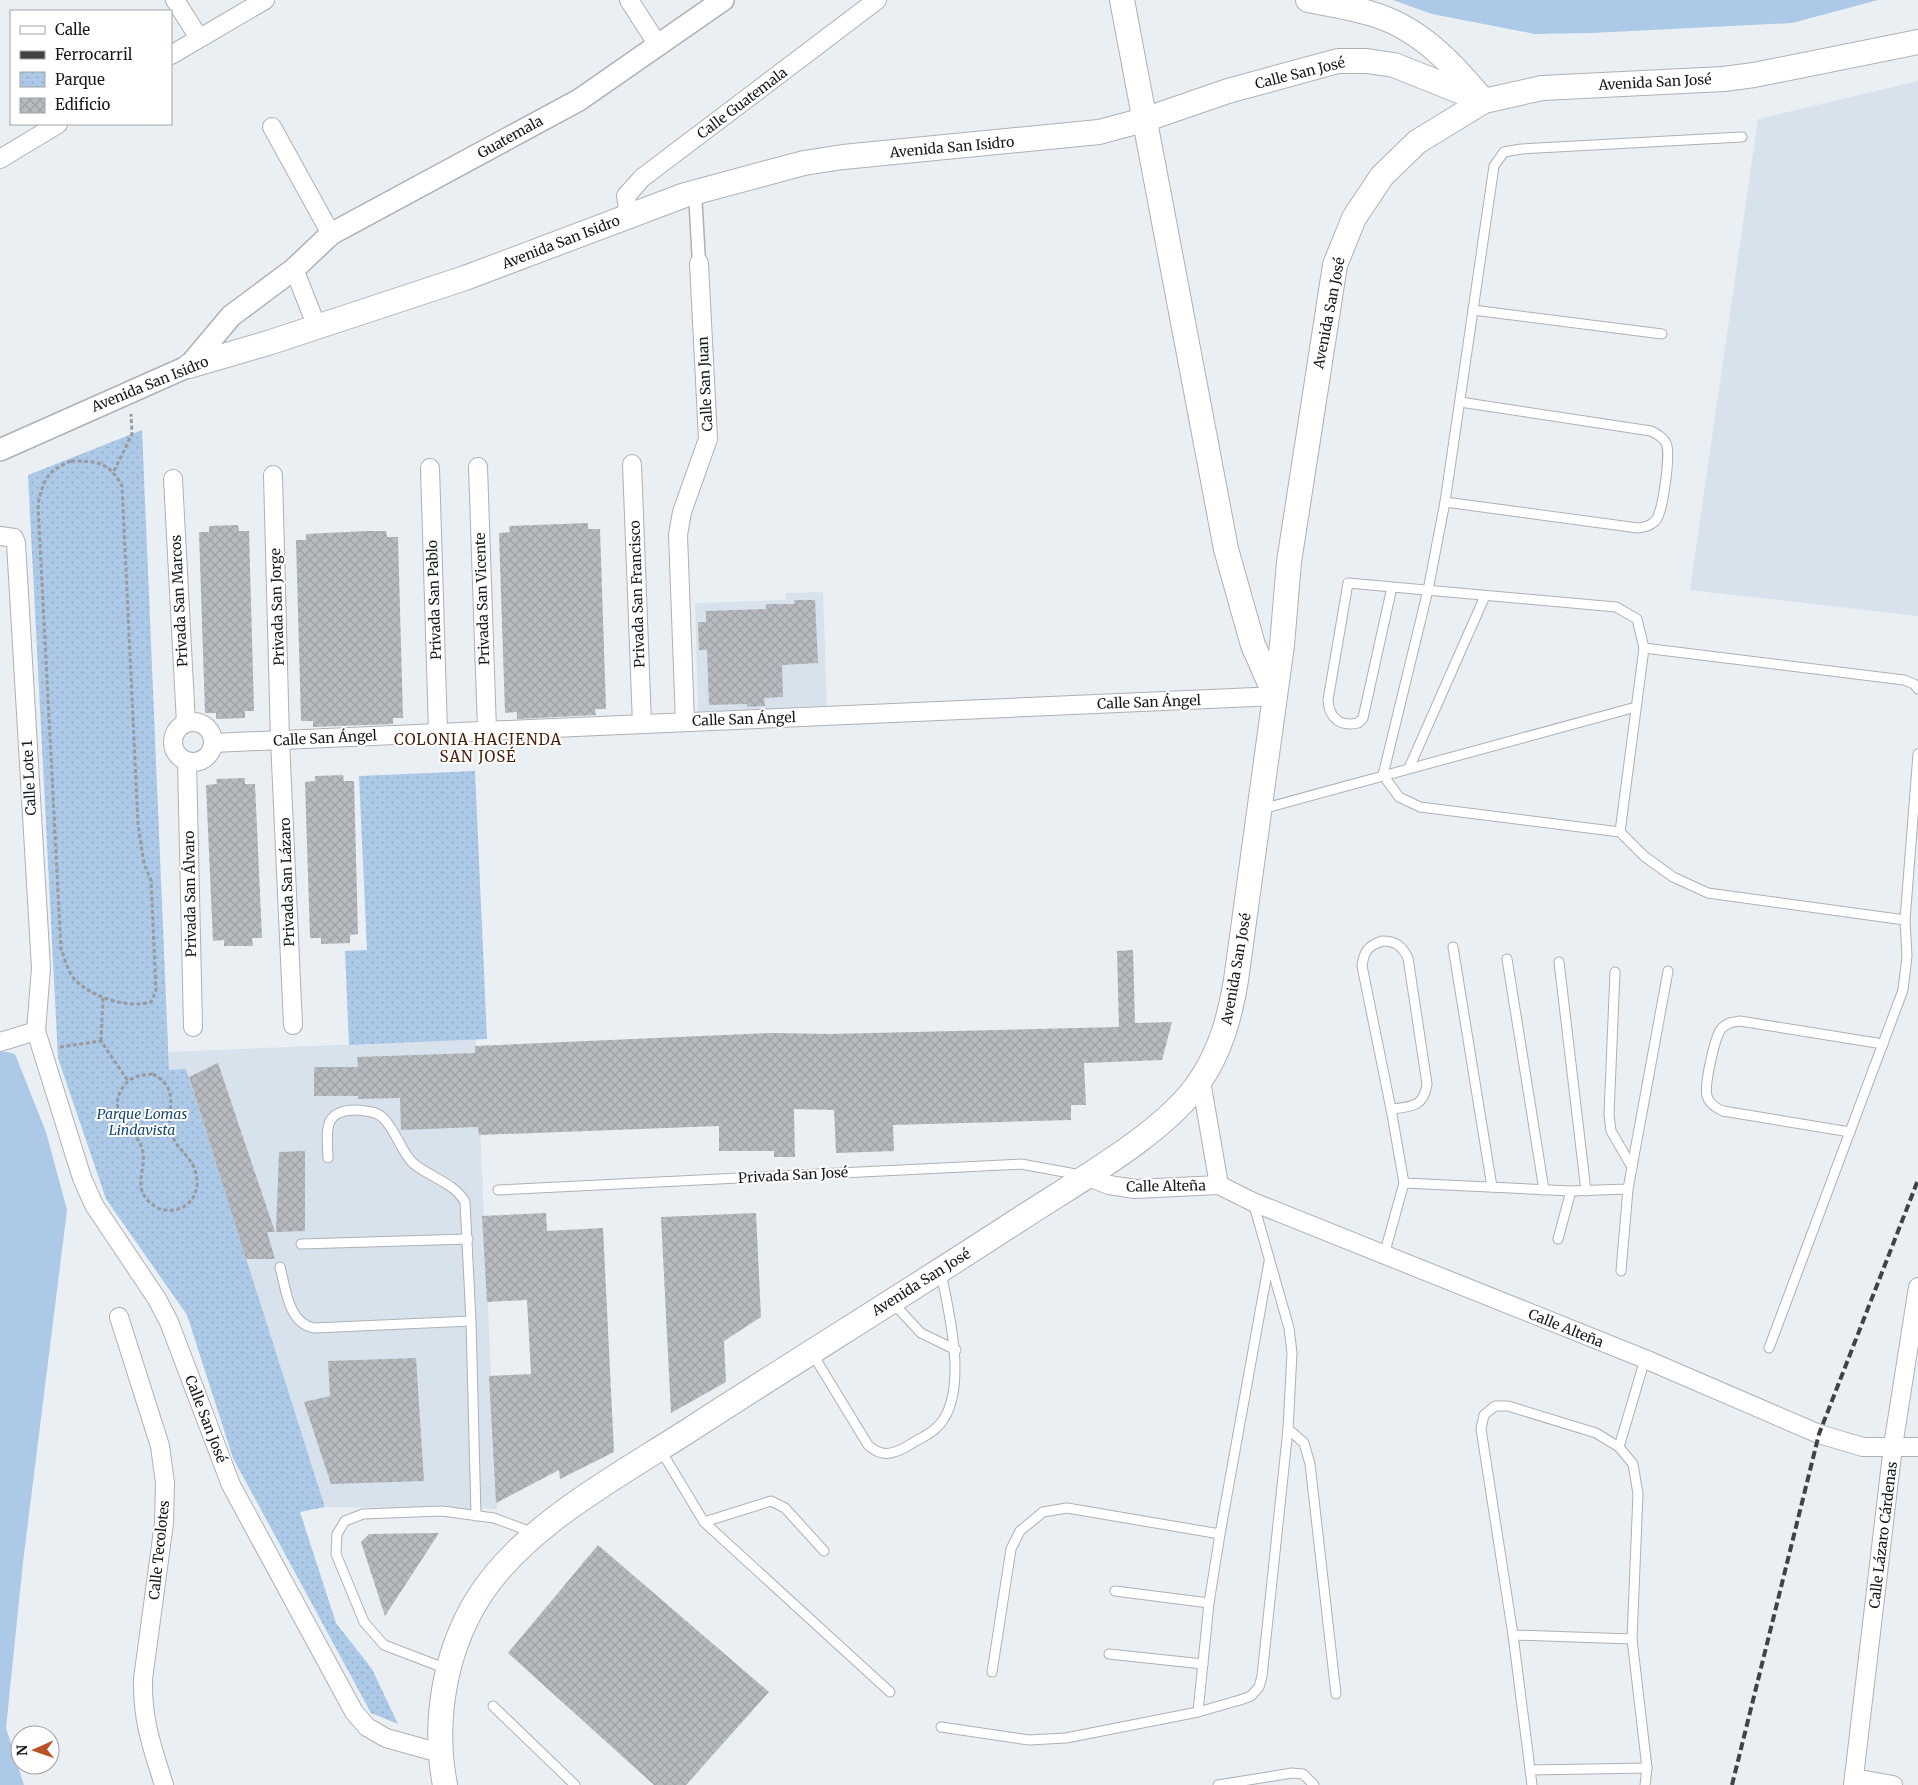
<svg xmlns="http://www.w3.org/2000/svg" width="1918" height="1785" viewBox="0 0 1918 1785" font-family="Merriweather,serif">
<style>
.built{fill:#d8e2ed}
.grass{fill:#acc9e7}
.park{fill:url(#park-dots)}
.building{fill:url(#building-cross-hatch)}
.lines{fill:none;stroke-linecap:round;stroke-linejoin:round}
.service-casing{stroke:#adb1b6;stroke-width:11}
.pedestrian-casing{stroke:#adb1b6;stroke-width:15}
.minor-casing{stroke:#adb1b6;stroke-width:20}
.tertiary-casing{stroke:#adb1b6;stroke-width:24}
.secondary-casing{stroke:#adb1b6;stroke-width:26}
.path{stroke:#979b9f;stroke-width:3;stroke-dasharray:4 2.5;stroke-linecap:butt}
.service{stroke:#fff;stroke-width:9}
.pedestrian{stroke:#fff;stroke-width:12}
.minor{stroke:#fff;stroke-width:18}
.tertiary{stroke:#fff;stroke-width:21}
.secondary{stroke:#fff;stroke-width:24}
.rail{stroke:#404345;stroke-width:4;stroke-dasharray:8 4;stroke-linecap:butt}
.labels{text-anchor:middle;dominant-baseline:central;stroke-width:4;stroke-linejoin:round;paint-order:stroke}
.street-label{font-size:14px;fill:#17191b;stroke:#fff}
.park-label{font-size:14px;font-style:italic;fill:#164874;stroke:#fff}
.neighbourhood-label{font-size:15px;letter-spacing:1px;fill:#4f1e09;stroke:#fff}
</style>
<defs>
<pattern id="park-dots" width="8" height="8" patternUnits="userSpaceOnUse" patternTransform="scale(1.25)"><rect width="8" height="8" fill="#acc9e7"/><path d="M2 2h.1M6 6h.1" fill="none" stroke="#93acc6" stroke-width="1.8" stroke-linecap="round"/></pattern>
<pattern id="building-cross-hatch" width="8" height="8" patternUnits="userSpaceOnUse" patternTransform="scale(1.25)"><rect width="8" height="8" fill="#b7bbc0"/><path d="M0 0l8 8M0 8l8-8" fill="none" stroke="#9da0a4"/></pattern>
</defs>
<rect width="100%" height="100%" fill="#eaeff4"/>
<!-- built -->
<g class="built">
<path d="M1918,81V616L1690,590L1758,119Z"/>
<path d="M823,592L827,709L698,713L695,603L786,600V593Z"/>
<path d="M476,1039L497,1509L325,1507L186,1070H169V1052Z"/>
</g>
<!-- grass -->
<g class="grass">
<path d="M1393,0H1878L1792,23L1591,33L1535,34L1432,14Z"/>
<path d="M0,1052H7L15,1054L46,1132L67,1210L23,1562L6,1728L24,1785H0Z"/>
</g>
<!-- park -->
<g class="park">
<path d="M142,430L169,1070L186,1069L325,1507L300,1512L336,1623L372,1669L398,1724L371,1713L233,1458L187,1315L106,1199L58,1058L28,475Z"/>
<path d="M475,771L487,1039L349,1045L345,951L367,950L359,776Z"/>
</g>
<!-- building -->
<g class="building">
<path d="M588,523V529H600L606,709H595L596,715L517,719V712L505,713L499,533L510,532L509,526Z"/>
<path d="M238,525L239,531H249L254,711H245V718L216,719V713H205L199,532H209V526Z"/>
<path d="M367,531H386L387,537H398L403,718H393V724L313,727V721H301L296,540H306V534Z"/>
<path d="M794,600H815L818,663L782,665L783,697L764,698L765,706L747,707V704L709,705L707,650H699L698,622H706V611L766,609V604H795Z"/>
<path d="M343,775L344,781H354L358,934L350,935V943L321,944V938H310L305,782L315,781V776Z"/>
<path d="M245,778V784H255L262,938H252L253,946H224V940L213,941L206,785L217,784L216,779Z"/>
<path d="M1133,950L1135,1023L1172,1022L1162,1060L1084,1063L1086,1105H1071V1120L893,1125L894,1151L836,1153L834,1110L794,1109L795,1157H774V1151H719V1126L479,1135L478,1127L401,1130L400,1098L358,1099V1096H314V1067H358L357,1057L475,1053V1046L771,1033L831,1034L1119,1027L1117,951Z"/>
<path d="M218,1063L275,1232H267L275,1259H246L189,1077Z"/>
<path d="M305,1151V1231L276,1232L279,1152Z"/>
<path d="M546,1213L547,1231L603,1228L614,1452L560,1479L559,1470L496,1503L489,1376L531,1374L527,1300L487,1302L482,1216Z"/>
<path d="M756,1213L761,1317L724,1341L726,1382L671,1413L661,1217Z"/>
<path d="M416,1358L424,1481L331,1484L304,1402L330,1396L328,1361Z"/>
<path d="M439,1533L385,1616L361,1542L369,1534Z"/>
<path d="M598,1545L769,1692L686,1785H654L508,1653Z"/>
</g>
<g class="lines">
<!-- service casing -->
<g class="service-casing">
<g id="service">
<path d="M1742,137L1521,149L1504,152L1494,166L1445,502L1428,590L1383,775L1399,797L1420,807L1620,832L1644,856L1673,877L1708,893L1905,920L1918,754"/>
<path d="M1473,310L1662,334"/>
<path d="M1445,502L1638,528C1645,527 1651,526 1656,520C1663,512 1671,453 1666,443C1663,437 1657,434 1651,431L1460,402"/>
<path d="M1392,587L1363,718L1358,723C1340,727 1329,718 1328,700L1348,583L1616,607L1637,619L1644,648L1620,832"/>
<path d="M1644,648L1904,680L1914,684L1918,689"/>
<path d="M1409,768L1485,596"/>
<path d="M1262,809L1636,707"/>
<path d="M1382,941C1396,941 1402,946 1408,958L1427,1084C1424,1107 1411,1107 1391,1109L1362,966C1364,951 1368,946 1382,941Z"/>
<path d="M1453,947L1492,1187"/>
<path d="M1507,959L1544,1190"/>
<path d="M1559,962L1586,1191"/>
<path d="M1615,972L1609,1115L1611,1131L1632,1167"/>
<path d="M1391,1109L1404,1183"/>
<path d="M1850,1132L1723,1111C1716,1108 1709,1104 1707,1096C1704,1085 1715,1035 1722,1028C1728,1022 1734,1022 1740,1021L1883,1044"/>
<path d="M328,1158C327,1131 322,1109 358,1110C366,1111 377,1111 383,1118C396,1130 400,1150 413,1163C429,1177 455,1183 465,1202L471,1321L476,1516"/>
<path d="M498,1190L1021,1164L1081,1175"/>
<path d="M1558,1239L1571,1191"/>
<path d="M301,1244L468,1239"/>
<path d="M1384,1255L1404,1183L1571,1191L1628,1189L1668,971"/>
<path d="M280,1267C286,1289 288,1323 314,1328L471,1321"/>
<path d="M1621,1271L1628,1189"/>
<path d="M893,1303L921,1333L956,1350"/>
<path d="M1769,1348L1903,990L1907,956L1905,920"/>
<path d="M812,1353L868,1445C881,1457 891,1455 906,1447C915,1441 927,1436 935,1429C971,1399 949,1312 941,1273"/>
<path d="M1288,1429L1304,1443L1310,1464L1336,1694"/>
<path d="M1619,1447L1645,1359"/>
<path d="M660,1449L704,1522L890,1692"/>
<path d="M704,1522L771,1501L785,1508L824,1551"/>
<path d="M1115,1591L1209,1603"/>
<path d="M1513,1635L1632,1639"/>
<path d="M1109,1654L1203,1664"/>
<path d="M447,1669L384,1645L364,1622L336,1554L337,1534L345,1521L363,1514L442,1511L494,1518L534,1533"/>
<path d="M992,1672L1011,1549L1020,1531L1043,1512L1067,1508L1220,1534L1269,1262"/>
<path d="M493,1706L575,1785"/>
<path d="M1198,1712L1209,1603L1220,1534"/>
<path d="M941,1727L1029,1740L1066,1738L1198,1712L1240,1700L1251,1696L1259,1687L1262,1676L1288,1429L1292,1353L1289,1328L1253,1202"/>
<path d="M1531,1770L1647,1768"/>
<path d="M1218,1785L1292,1773L1303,1774L1314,1785"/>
<path d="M1532,1785L1513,1635L1481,1429L1484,1415L1495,1406H1508L1596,1433L1619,1447L1633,1464L1638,1494L1632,1639L1647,1768L1645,1785"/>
</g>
</g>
<!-- pedestrian casing -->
<g class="pedestrian-casing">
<path id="pedestrian" d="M695,192L699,263"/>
</g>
<!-- minor casing -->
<g class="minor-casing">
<g id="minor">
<path d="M175,0L199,38"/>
<path d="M629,0L658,45"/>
<path d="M171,55L265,0"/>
<path d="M272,127L331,234"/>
<path d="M0,159L58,124"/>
<path d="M629,216L626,196L642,178L877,0"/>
<path d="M294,269L317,327"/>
<path d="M632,464L642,724"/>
<path d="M478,467L487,730"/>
<path d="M430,468L438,732"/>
<path d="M273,475L280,740L293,1025"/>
<path d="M173,479L186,723"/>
<path d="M0,536L14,538L16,543L41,968L36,1031L82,1178L94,1205L157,1299L169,1322L231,1485L354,1712L367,1727L386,1738L440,1753"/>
<circle cx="193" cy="742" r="20"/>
<path d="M685,722L678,535L682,512L708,439L699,263"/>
<path d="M213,743L1276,696"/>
<path d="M187,762L193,1027"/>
<path d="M0,1042L36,1031"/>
<path d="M1201,1081L1219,1185"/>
<path d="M1086,1176L1109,1185L1135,1189L1219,1185L1253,1202L1645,1359L1819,1434L1863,1447H1918"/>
<path d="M119,1317L160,1446L165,1483L164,1523L143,1679C142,1720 152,1747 164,1785"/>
<path d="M1854,1778L1893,1785"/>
<path d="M1853,1785L1893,1446L1918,1287"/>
</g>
</g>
<!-- tertiary casing -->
<g class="tertiary-casing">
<path id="tertiary" d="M0,450L189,366L231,316L294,269L331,234L579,100L723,0"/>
</g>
<!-- secondary casing -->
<g class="secondary-casing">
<g id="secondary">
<path d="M1122,0L1226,549L1253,645L1275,695"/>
<path d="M1308,0C1328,4 1349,7 1369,13C1417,26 1450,61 1481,98"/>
<path d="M189,366L268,343L465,278L685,195L804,163L843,157L1099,132L1144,120L1228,91L1338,61H1367L1394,65L1484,101"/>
<path d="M445,1785C433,1723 444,1654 477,1600C522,1526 620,1475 691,1429C801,1358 911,1290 1020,1219C1073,1184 1166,1133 1200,1081C1221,1050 1230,1016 1236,980L1282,645L1289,562L1335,265L1354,218L1382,176L1417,142L1484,101L1542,88L1724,79L1754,75L1918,42"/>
</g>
</g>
<!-- path -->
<g class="path">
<path d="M71,461C98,461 109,462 122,486L138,824L144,864L151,880L156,991L151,1002C128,1009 92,997 75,980C68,972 65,959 61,949L38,505C43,480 47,471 71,461Z"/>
<path d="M114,471L132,434L131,414"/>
<path d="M101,1041L103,998"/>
<path d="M60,1047L101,1041L128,1081"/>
<path d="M153,1074C181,1089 166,1107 171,1131C174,1144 182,1150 189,1159C202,1176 200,1202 178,1209C171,1211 162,1211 156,1207C130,1190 146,1173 143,1152C139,1130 104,1114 123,1087C131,1076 140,1075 153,1074Z"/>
</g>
<!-- service -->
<use href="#service" class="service"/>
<!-- pedestrian -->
<use href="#pedestrian" class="pedestrian"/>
<!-- minor -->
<use href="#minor" class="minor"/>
<!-- tertiary -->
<use href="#tertiary" class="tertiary"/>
<!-- secondary -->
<use href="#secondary" class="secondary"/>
<!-- rail -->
<path class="rail" d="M1732,1785L1819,1434L1918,1180"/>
</g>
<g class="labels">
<!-- street labels -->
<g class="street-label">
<text transform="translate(1300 73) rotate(-14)">Calle San José</text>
<text transform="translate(1655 82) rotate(-3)">Avenida San José</text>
<text transform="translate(742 103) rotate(-37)">Calle Guatemala</text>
<text transform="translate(510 137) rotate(-29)">Guatemala</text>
<text transform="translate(952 147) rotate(-5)">Avenida San Isidro</text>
<text transform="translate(561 242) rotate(-21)">Avenida San Isidro</text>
<text transform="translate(1329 313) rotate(-79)">Avenida San José</text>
<text transform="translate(150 384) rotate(-22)">Avenida San Isidro</text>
<text transform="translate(705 384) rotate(-93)">Calle San Juan</text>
<text transform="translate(637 594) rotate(-92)">Privada San Francisco</text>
<text transform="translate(482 599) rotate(-92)">Privada San Vicente</text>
<text transform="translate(434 600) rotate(-92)">Privada San Pablo</text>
<text transform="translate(179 601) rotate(-93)">Privada San Marcos</text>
<text transform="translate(277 607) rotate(-92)">Privada San Jorge</text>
<text transform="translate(1149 702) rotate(-2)">Calle San Ángel</text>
<text transform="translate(744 719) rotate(-2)">Calle San Ángel</text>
<text transform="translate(325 738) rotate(-3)">Calle San Ángel</text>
<text transform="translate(29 778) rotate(-93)">Calle Lote 1</text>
<text transform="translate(287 882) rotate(-92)">Privada San Lázaro</text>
<text transform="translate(190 894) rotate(-91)">Privada San Álvaro</text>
<text transform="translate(1236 969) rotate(-80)">Avenida San José</text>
<text transform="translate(793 1175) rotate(-3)">Privada San José</text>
<text transform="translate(1166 1186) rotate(-1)">Calle Alteña</text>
<text transform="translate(921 1282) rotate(-32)">Avenida San José</text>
<text transform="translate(1566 1328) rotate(22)">Calle Alteña</text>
<text transform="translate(206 1419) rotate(69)">Calle San José</text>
<text transform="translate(1883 1535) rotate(-83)">Calle Lázaro Cárdenas</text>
<text transform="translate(159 1550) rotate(-84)">Calle Tecolotes</text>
</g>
<!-- park labels -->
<g class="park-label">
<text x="142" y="1114">Parque Lomas<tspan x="142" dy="16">Lindavista</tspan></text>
</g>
<!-- neighbourhood labels -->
<g class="neighbourhood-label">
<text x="478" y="739">COLONIA HACIENDA<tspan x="478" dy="17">SAN JOSÉ</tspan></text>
</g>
</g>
<!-- legend -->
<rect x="10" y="10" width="162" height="115" fill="#ffffff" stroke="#a2a3a4"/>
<rect x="20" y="26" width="25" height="8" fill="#ffffff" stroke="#a2a3a4"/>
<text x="55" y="35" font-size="15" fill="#17191b">Calle</text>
<rect x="20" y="51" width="25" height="8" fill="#404345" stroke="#a2a3a4"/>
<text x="55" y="60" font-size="15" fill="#17191b">Ferrocarril</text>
<rect x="20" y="72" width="25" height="15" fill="url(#park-dots)" stroke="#a2a3a4"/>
<text x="55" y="85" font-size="15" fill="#17191b">Parque</text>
<rect x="20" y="98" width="25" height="15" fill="url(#building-cross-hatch)" stroke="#a2a3a4"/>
<text x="55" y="110" font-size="15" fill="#17191b">Edificio</text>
<!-- north arrow -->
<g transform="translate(35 1750) rotate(268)"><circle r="24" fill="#ffffff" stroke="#a2a3a4"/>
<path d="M0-4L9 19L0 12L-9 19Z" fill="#b95327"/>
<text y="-8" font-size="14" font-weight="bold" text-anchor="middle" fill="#17191b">N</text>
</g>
</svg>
